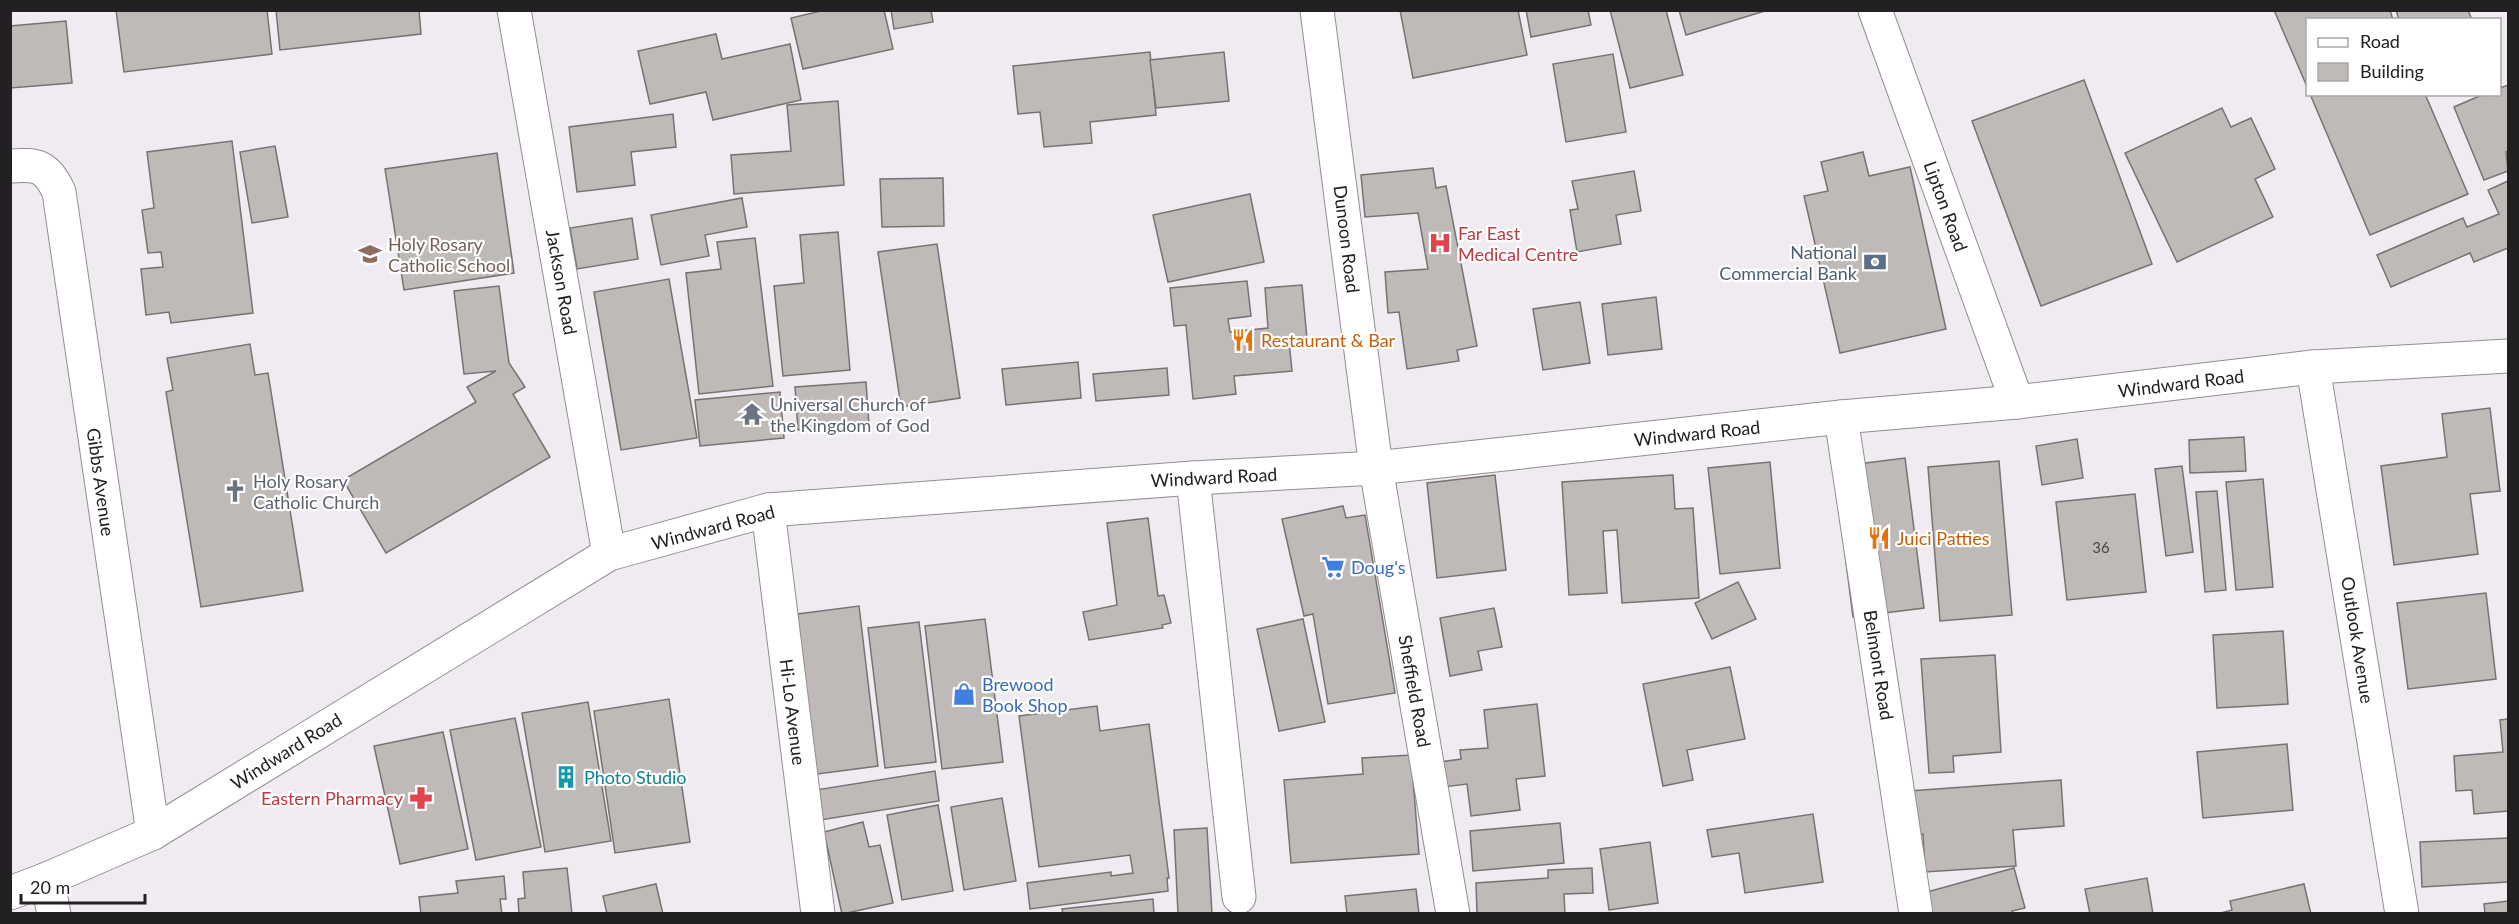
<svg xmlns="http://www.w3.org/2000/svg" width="2519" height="924" viewBox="0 0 2519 924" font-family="Lato,sans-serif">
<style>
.building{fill:#bfb9b8;stroke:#787272;stroke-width:1.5}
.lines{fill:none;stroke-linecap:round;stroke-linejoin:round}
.minor-casing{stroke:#918e92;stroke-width:35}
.major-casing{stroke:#918e92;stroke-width:35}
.minor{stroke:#fff;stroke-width:33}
.major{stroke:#fff;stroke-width:33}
.labels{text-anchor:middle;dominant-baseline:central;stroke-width:4.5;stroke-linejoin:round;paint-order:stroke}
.number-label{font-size:15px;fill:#494648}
.street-label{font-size:18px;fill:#222022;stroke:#fff}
.health-label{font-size:18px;fill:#be3a42;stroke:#fff;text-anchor:start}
.education-label{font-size:18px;fill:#785e54;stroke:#fff;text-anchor:start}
.service-label{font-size:18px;fill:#4e5e75;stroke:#fff;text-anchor:end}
.food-label{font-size:18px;fill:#c56008;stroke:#fff;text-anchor:start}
.worship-label{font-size:18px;fill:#5b616d;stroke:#fff;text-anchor:start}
.shop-label{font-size:18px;fill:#366cbe;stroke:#fff;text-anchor:start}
.culture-label{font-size:18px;fill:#0d838f;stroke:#fff;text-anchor:start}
</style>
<rect width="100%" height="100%" fill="#efebf0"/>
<!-- building -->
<g class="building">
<path d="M116,10H267L272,54L124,72Z"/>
<path d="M276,10H419L421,34L280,50Z"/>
<path d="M825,10H884L893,49L803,69L791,18Z"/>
<path d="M891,10H931L933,22L894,29Z"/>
<path d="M1400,10H1518L1527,55L1413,78Z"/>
<path d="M1526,10H1588L1591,25L1531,37Z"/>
<path d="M1610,10H1666L1683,75L1630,88Z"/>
<path d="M1679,10H1768L1686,35Z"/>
<path d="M2274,10H2390L2393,20H2308V89Z"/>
<path d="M2396,10H2468L2472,20H2399Z"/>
<path d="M66,21L72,83L10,88V26Z"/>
<path d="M716,34L722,59L790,44L801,100L713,120L706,92L650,104L638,51Z"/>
<path d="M1150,52L1156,115L1090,122L1092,143L1044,147L1040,112L1018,114L1013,66Z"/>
<path d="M1224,52L1229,101L1156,108L1150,60Z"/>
<path d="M1613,54L1626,132L1566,142L1553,64Z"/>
<path d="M2084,80L2152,264L2041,306L1972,121Z"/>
<path d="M2508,85V151L2506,152L2508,171L2484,180L2454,107L2484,94H2500V88Z"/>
<path d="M2310,94H2425L2468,194L2370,235Z"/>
<path d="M838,101L844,185L734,194L731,155L791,151L787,105Z"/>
<path d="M2222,108L2231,127L2251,118L2275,169L2255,179L2273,217L2177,262L2125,153Z"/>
<path d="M673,114L676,147L631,152L635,185L577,192L569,127Z"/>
<path d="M232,141L253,313L171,323L169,312L146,315L141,269L163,267L161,252L148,253L142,210L154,208L147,152Z"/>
<path d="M275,146L288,217L252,223L240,152Z"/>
<path d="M1863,152L1869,176L1910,167L1946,329L1840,353L1804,196L1828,191L1821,162Z"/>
<path d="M497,153L514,273L404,290L385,169Z"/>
<path d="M1433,168L1436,188L1446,186L1477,346L1457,350L1459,361L1407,369L1399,312L1388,313L1385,272L1428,269L1418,213L1365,217L1361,175Z"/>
<path d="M1634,171L1641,211L1616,215L1621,244L1577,252L1570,210L1578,209L1572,181Z"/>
<path d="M943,178L944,226L882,227L880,179Z"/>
<path d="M2508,181V248L2474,262L2470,253L2391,287L2377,255L2463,218L2467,227L2499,214L2488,190Z"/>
<path d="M1250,194L1264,262L1168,282L1153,215Z"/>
<path d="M742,198L747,227L705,235L709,256L661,265L651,215Z"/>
<path d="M632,218L638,259L577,269L570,228Z"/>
<path d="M838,232L850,370L783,376L774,286L804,283L800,235Z"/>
<path d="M755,238L773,386L699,394L686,273L721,269L717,242Z"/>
<path d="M937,244L960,398L901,407L878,252Z"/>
<path d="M669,279L697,438L621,450L594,292Z"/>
<path d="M1247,281L1251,316L1228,319L1230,332L1268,328L1265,288L1302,285L1307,339L1289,341L1292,371L1234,376L1236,394L1193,399L1186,325L1174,326L1170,288Z"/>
<path d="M499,286L509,363L525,387L513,394L550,457L386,553L343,480L476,402L467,387L496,371L464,374L454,291Z"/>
<path d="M1656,297L1662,349L1608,355L1602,304Z"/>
<path d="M1580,302L1590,363L1543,370L1533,309Z"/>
<path d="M250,344L255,375L268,373L303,591L201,607L166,392L173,390L167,358Z"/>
<path d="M1078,362L1081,398L1006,405L1002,369Z"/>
<path d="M1167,368L1169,395L1096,401L1093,374Z"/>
<path d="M866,382L869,425L798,430L795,387Z"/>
<path d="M780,392L784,438L700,446L695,400Z"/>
<path d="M2490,408L2500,491L2470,494L2478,554L2394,565L2381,466L2447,457L2442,414Z"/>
<path d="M2244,437L2246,471L2190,473L2189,440Z"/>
<path d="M2077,439L2083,478L2042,485L2036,446Z"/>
<path d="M1905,458L1924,608L1853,617L1834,467Z"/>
<path d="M1999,461L2012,615L1940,621L1928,467Z"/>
<path d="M1770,462L1780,568L1720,574L1708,468Z"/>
<path d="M2182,466L2193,552L2166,556L2155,469Z"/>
<path d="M1495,475L1506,570L1437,578L1427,483Z"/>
<path d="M1673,475L1675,509L1693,508L1699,598L1622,603L1617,530L1603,531L1607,593L1569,595L1562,482Z"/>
<path d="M2263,479L2273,587L2236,590L2226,482Z"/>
<path d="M2217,491L2226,590L2205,592L2196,492Z"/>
<path d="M2135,494L2146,592L2067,600L2056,502Z"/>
<path d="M1343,506L1346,518L1365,515L1395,693L1328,704L1313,614L1304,616L1282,519Z"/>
<path d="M1148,518L1158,596L1164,595L1171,623L1162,625L1163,628L1089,640L1083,612L1117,605L1107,523Z"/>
<path d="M1738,582L1756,619L1712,639L1695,603Z"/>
<path d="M2486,593L2496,679L2408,689L2397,603Z"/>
<path d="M859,606L878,766L810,775L790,615Z"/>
<path d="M1494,608L1502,647L1478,651L1482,670L1450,676L1440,618Z"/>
<path d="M985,619L1003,762L942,769L925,626Z"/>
<path d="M1303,619L1325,722L1279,731L1257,629Z"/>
<path d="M919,622L936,762L885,768L868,628Z"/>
<path d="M2283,631L2288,704L2217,708L2213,635Z"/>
<path d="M1995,655L2001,752L1953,756L1954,772L1929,773L1921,659Z"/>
<path d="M1730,667L1745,739L1687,750L1693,780L1663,786L1643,684Z"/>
<path d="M669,699L690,842L615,853L594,711Z"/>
<path d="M588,702L611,841L545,852L522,713Z"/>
<path d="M1537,704L1545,776L1516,779L1520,810L1471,816L1467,784L1443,787L1440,762L1461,759L1460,750L1488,748L1484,710Z"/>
<path d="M1097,706L1100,731L1149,724L1169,878H1167L1168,891L1030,909L1027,883L1111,872V876L1133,873L1130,855L1039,867L1019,716Z"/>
<path d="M515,718L541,847L476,860L450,730Z"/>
<path d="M2508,719V811L2474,814L2472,790L2456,791L2454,756L2503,752L2500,720Z"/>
<path d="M443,732L468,849L400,864L374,746Z"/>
<path d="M2287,744L2293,810L2203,818L2197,752Z"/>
<path d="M1411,755L1419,854L1291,863L1284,780L1363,774L1362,758Z"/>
<path d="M935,771L939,801L808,822L803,792Z"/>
<path d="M2061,780L2064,826L2013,830L2016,866L1925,872L1923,834L1912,835L1909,791Z"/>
<path d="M1002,798L1016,881L964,890L951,807Z"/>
<path d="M938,805L953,891L902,900L887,815Z"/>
<path d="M1813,814L1823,882L1745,893L1739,853L1712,857L1707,830Z"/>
<path d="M863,822L869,847L880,845L893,903L842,914L824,832Z"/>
<path d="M1560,823L1564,863L1473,871L1470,831Z"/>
<path d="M1207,828L1212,914H1178L1174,830Z"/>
<path d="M2508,838V882L2422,887L2420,842Z"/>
<path d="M1650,842L1658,903L1609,910L1600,849Z"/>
<path d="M567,868L572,914H519L518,899L525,898L523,872Z"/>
<path d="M1592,868L1593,893L1564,894L1565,914H1477L1476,883L1548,878V870Z"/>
<path d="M2014,868L2025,908L2012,911L2013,914H1932L1927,892Z"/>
<path d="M504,876L506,899H500L502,914H421L419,897L458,893L456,881Z"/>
<path d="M2147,878L2153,914H2090L2085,889Z"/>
<path d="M656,884L663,914H607L603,896Z"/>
<path d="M2304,884L2311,914H2217L2232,910L2230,901Z"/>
<path d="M1416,889L1419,914H1347L1345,896Z"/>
<path d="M1153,899L1154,914H1063L1062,909Z"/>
<path d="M2508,901V914H2485L2484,904Z"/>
</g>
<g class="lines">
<!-- minor casing -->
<g class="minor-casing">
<g id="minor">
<path d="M514,10L609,554"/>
<path d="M1317,10L1376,468L1453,914"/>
<path d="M1875,10L2017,402"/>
<path d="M10,166C38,164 47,166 59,192L153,833"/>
<path d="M2313,367L2402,914"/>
<path d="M1841,417L1916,914"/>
<path d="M1193,478L1239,897"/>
<path d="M768,510L818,914"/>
<path d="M47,879L54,914"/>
</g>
</g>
<!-- major casing -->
<g class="major-casing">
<path id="major" d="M10,893L47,879L153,833L609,554L768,510L1193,478L1376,468L1841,417L2017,402L2313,367L2508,356"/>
</g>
<!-- minor -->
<use href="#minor" class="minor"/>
<!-- major -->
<use href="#major" class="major"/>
</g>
<!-- icons -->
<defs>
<g id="hospital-bare" transform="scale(1.8)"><path d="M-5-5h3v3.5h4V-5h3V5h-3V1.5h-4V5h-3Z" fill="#e0444e" stroke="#fff" stroke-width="2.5" paint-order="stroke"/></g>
<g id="school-bare" transform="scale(1.8)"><path d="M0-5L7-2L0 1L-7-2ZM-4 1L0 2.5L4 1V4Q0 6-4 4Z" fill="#8d6e63" stroke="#fff" stroke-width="2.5" paint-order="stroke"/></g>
<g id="bank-bare" transform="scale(1.8)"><path d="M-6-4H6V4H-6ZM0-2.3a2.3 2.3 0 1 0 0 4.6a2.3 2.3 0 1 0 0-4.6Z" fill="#5c6f8a" stroke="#fff" stroke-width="2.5" paint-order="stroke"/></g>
<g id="restaurant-bare" transform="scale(1.8)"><path d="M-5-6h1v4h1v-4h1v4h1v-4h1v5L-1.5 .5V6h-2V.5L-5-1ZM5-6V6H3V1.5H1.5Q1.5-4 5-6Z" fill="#e8710a" stroke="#fff" stroke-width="2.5" paint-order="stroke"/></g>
<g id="temple-bare" transform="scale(1.8)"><path d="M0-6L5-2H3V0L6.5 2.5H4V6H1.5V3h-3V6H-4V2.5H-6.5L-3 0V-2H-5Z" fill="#6b7280" stroke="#fff" stroke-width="2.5" paint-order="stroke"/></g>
<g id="church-bare" transform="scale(1.8)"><path d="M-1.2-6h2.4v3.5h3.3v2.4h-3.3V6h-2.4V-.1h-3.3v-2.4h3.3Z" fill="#6b7280" stroke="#fff" stroke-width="2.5" paint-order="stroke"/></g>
<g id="supermarket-bare" transform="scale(1.8)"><path d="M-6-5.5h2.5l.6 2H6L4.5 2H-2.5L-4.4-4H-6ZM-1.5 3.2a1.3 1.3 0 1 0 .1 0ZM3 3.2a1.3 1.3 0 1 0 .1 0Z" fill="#3f7fe0" stroke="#fff" stroke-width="2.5" paint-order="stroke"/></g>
<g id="shop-bare" transform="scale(1.8)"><path d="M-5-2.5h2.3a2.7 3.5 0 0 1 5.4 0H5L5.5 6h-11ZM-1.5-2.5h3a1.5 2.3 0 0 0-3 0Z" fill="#3f7fe0" stroke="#fff" stroke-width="2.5" paint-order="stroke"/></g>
<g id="building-bare" transform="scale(1.8)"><path d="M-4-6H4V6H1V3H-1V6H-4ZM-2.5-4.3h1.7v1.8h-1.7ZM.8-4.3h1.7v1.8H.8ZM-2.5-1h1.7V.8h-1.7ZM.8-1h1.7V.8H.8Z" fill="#0f9aa8" stroke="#fff" stroke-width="2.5" paint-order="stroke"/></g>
<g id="pharmacy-bare" transform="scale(1.8)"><path d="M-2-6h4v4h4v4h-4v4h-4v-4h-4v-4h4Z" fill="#e0444e" stroke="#fff" stroke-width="2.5" paint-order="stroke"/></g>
</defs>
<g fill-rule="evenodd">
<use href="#hospital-bare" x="1440" y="243"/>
<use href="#school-bare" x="370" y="254"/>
<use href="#bank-bare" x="1875" y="262"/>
<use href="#restaurant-bare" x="1243" y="340"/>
<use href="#temple-bare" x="752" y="414"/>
<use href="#church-bare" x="235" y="491"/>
<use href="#restaurant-bare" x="1879" y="538"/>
<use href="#supermarket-bare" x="1333" y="567"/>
<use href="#shop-bare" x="964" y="694"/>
<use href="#building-bare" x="566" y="777"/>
<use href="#pharmacy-bare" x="421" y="798"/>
</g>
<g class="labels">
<!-- number labels -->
<g class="number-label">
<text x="2101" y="547">36</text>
</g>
<!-- street labels -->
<g class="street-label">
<text transform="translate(1946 206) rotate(70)">Lipton Road</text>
<text transform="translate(1347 239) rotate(83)">Dunoon Road</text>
<text transform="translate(562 282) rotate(80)">Jackson Road</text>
<text transform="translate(2181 383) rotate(-7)">Windward Road</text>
<text transform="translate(1697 433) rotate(-6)">Windward Road</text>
<text transform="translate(1214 477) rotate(-3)">Windward Road</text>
<text transform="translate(101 482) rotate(82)">Gibbs Avenue</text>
<text transform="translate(713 527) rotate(-15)">Windward Road</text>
<text transform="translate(2358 640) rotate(81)">Outlook Avenue</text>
<text transform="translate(1879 665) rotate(81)">Belmont Road</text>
<text transform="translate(1415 691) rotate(80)">Sheffield Road</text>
<text transform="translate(793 712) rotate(83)">Hi-Lo Avenue</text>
<text transform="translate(286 751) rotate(-32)">Windward Road</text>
</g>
<!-- health labels -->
<g class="health-label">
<text x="1458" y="233">Far East<tspan x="1458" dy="21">Medical Centre</tspan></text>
<text x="403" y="798" text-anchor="end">Eastern Pharmacy</text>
</g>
<!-- education labels -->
<g class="education-label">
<text x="388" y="244">Holy Rosary<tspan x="388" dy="21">Catholic School</tspan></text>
</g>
<!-- service labels -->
<g class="service-label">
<text x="1857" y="252">National<tspan x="1857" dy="21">Commercial Bank</tspan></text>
</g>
<!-- food labels -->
<g class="food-label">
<text x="1261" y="340">Restaurant &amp; Bar</text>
<text x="1897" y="538">Juici Patties</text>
</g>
<!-- worship labels -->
<g class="worship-label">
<text x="770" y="404">Universal Church of<tspan x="770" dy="21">the Kingdom of God</tspan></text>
<text x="253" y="481">Holy Rosary<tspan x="253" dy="21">Catholic Church</tspan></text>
</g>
<!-- shop labels -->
<g class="shop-label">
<text x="1351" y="567">Doug's</text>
<text x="982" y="684">Brewood<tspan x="982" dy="21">Book Shop</tspan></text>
</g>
<!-- culture labels -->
<g class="culture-label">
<text x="584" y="777">Photo Studio</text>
</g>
</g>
<!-- border -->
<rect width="2519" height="924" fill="none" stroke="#222022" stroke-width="24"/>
<!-- legend -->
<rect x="2306" y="18" width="195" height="78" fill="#ffffff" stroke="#a7a6a7" stroke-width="1.5"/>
<rect x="2318" y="38" width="30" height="9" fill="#ffffff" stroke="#a7a6a7" stroke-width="1.5"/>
<text x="2360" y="48" font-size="18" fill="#222022">Road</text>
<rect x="2318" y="63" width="30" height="18" fill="#bfb9b8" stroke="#a7a6a7" stroke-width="1.5"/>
<text x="2360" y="78" font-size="18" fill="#222022">Building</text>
<!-- scale -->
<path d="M21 894v9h124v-9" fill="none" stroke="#222022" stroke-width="3"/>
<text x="30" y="894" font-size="18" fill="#222022" stroke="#ffffff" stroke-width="4.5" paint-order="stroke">20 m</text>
</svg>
